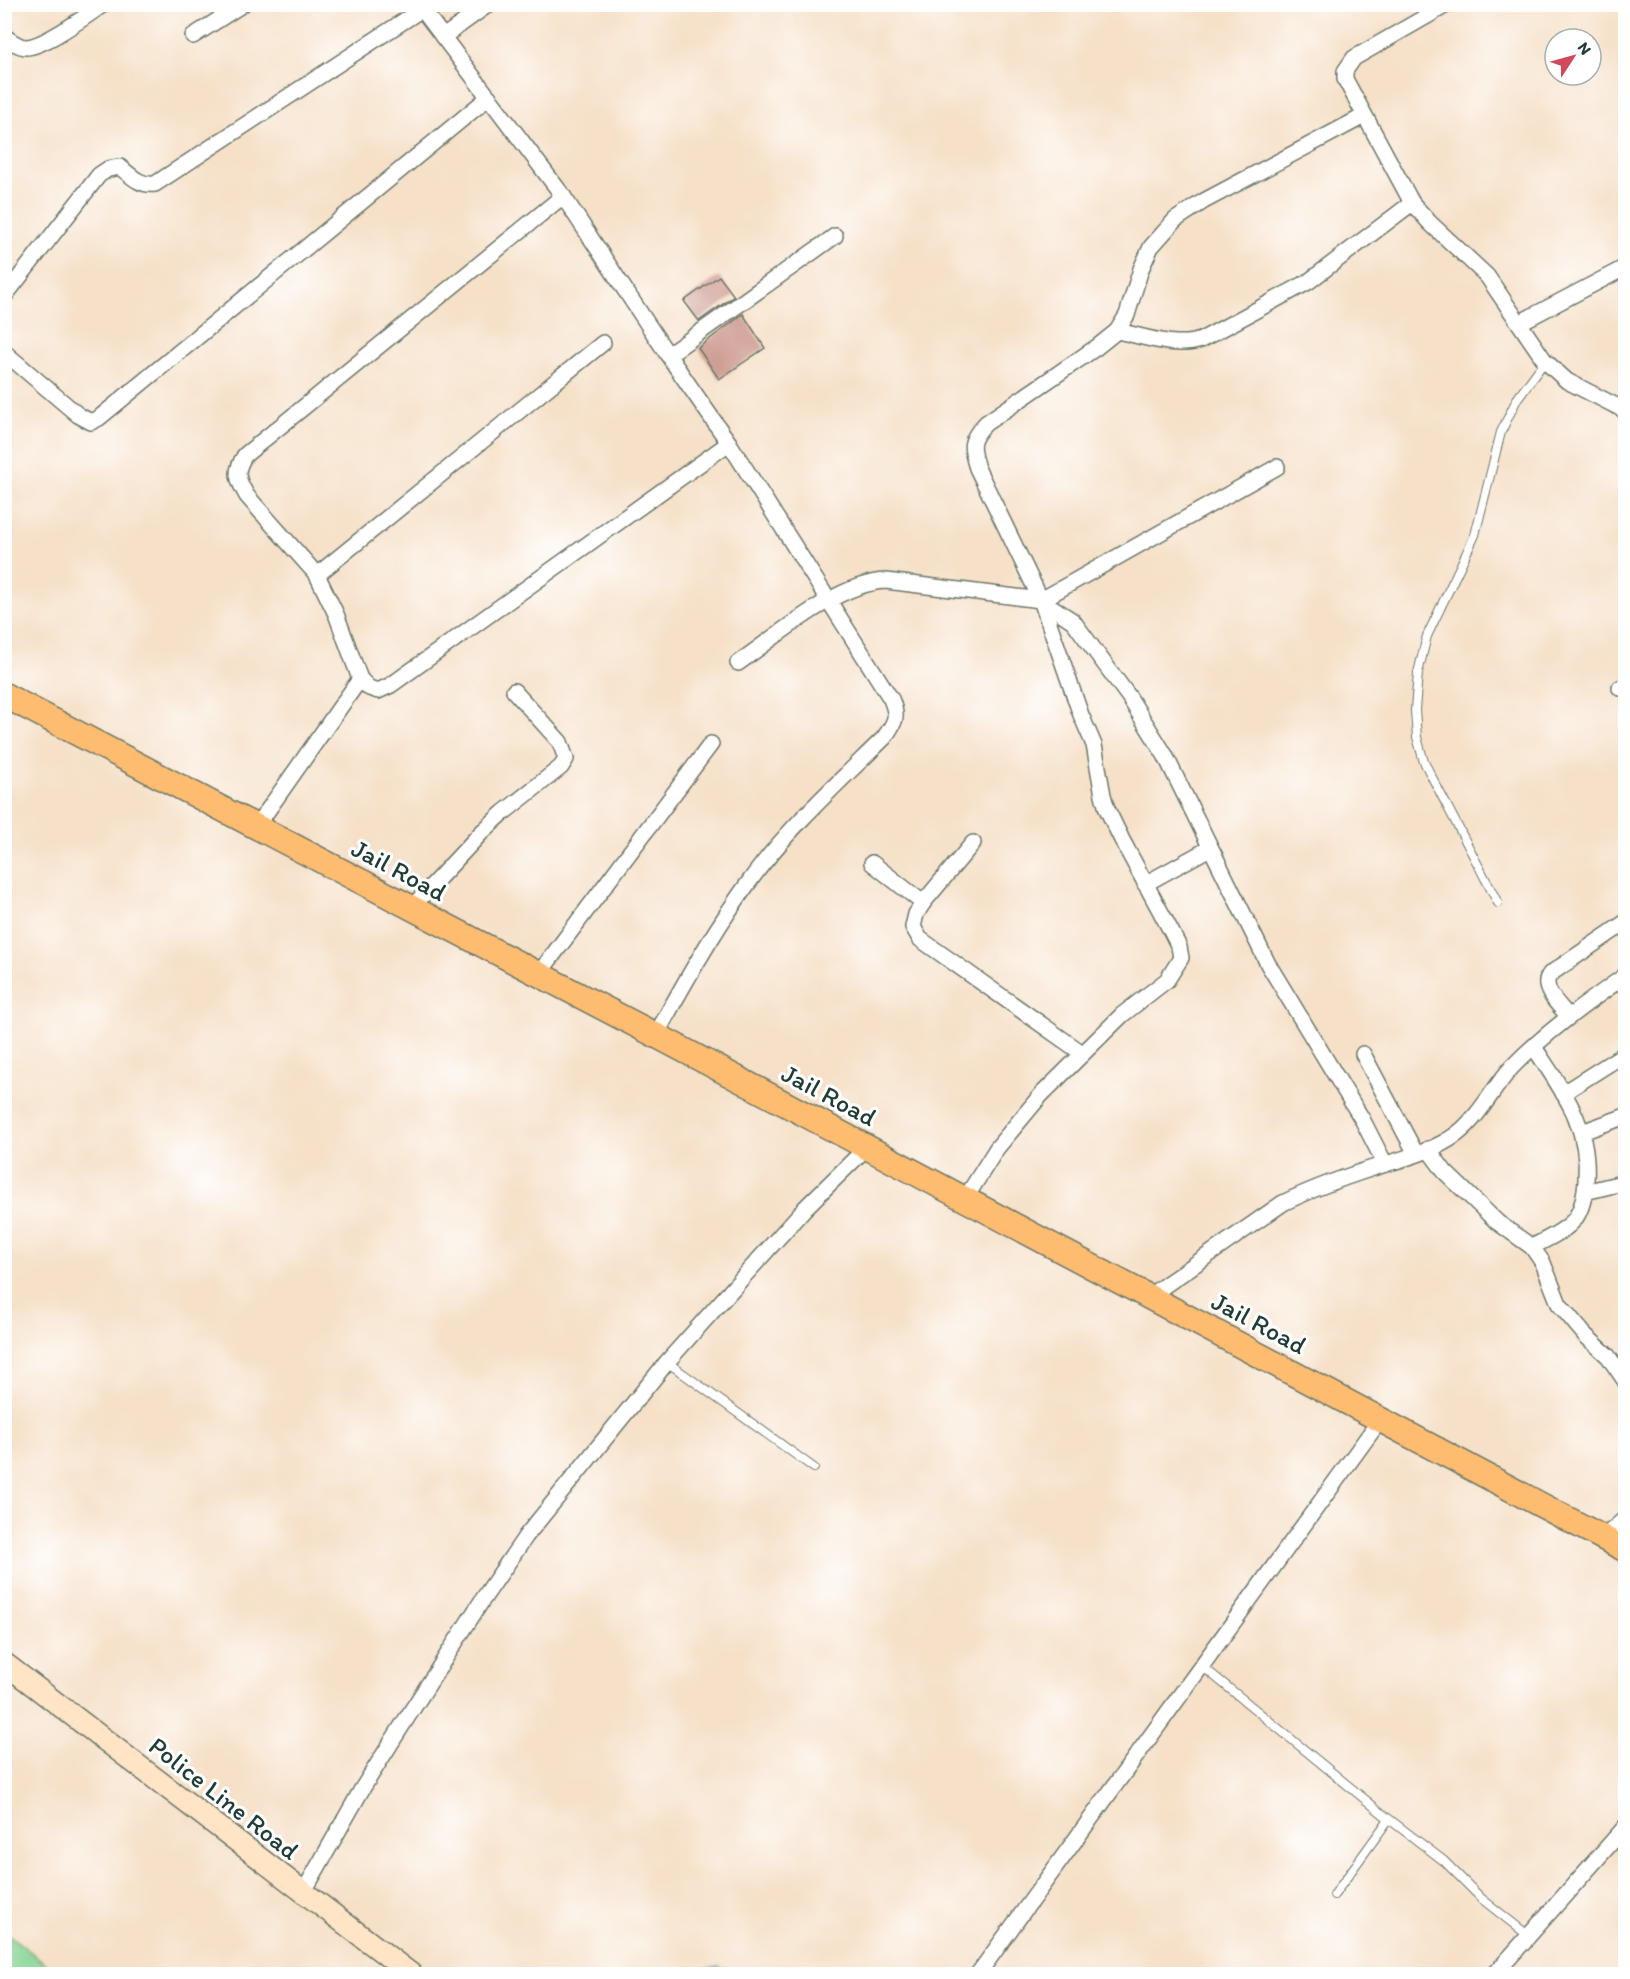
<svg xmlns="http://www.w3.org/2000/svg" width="1630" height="1979" viewBox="0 0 1630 1979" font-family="Itim,sans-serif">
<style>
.green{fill:#86d493;stroke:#528864;stroke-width:1.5}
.water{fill:#82b0ec;stroke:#507690;stroke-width:1.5}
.building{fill:#ce9c92}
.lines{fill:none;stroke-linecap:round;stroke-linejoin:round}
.lane-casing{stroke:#6a7667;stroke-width:10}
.street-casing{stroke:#6a7667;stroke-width:18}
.secondary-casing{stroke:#6a7667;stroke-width:24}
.primary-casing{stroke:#6a7667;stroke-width:27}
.lane{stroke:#fff;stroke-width:8}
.street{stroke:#fff;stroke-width:15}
.secondary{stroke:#ffe4c6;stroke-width:21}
.primary{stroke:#febc70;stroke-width:24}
.labels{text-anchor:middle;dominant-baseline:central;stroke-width:6;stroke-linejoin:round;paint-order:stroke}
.street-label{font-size:26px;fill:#1f3d34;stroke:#fff}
</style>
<rect width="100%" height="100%" fill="#fff"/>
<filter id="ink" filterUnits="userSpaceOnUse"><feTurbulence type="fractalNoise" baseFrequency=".0167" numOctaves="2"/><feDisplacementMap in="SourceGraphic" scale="12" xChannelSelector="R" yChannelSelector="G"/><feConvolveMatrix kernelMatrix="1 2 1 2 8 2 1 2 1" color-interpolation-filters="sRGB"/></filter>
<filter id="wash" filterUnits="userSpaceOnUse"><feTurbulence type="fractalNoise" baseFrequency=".008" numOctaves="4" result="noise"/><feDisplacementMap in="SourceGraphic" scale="24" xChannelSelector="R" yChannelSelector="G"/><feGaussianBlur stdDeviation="1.35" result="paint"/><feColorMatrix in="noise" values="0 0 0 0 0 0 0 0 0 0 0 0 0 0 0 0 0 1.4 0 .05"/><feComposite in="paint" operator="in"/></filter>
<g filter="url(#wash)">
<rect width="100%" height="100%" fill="#f6e0c7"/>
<!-- green -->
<path class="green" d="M5,1932L59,1974H5Z"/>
<!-- water -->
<path class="water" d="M719,1966L727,1974H698L701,1971Z"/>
<g id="blocks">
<!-- building -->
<g class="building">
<path d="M719,276L734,296L699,321L684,301Z"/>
<path d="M743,314L765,348L719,379L698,348Z"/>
</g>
</g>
</g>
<g filter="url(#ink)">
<use href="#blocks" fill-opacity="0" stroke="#6a7667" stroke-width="1.5"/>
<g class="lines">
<!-- lane casing -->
<g class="lane-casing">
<g id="lane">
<path d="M1498,903L1424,762L1417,737L1415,710L1418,673L1427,636L1475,535L1501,432L1517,399L1545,361"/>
<path d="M667,1362L814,1468"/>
<path d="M1202,1666L1389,1819L1444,1861L1482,1899L1529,1936"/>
<path d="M1334,1895L1389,1819"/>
</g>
</g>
<!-- street casing -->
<g class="street-casing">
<g id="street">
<path d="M1448,4L1354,58L1345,71V79L1412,203L1430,223L1487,276L1545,361L1567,381L1626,411"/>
<path d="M4,36C11,41 17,46 25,47C43,48 87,15 104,4"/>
<path d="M193,36L243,4"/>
<path d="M443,37L489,4"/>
<path d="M563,196L245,455C234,472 237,479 247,496L317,575L336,614L360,679L369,688L378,691L391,685L729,443"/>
<path d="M4,297L99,175L108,169L120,167C131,176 140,186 155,184L422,9L563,196L668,355L729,443L891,699C899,718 895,722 884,738C837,784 787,829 749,882C714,930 684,983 656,1035"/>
<path d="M1519,323L1626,267"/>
<path d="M1117,331C1143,336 1176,349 1201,340L1308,282L1412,203"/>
<path d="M4,352L78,415L91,422L99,418L489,97"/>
<path d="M668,355L835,236"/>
<path d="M317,575L603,343"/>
<path d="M1041,600L1277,467"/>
<path d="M738,663C779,635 837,583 886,581L1041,600L1073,621L1129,697L1165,755L1268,964L1362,1119L1385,1164"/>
<path d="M1620,688L1626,685"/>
<path d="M256,827L360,679"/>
<path d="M973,843L923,903L916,914L913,927L920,939L1082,1053"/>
<path d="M872,863L923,903"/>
<path d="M1145,884L1210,848"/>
<path d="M411,908L481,833L503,813L561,767L566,759L560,742L514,691"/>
<path d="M538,975L711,744"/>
<path d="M1569,1017C1560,1006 1539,988 1550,974L1626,922"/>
<path d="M1363,1054L1416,1154"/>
<path d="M1563,1093L1626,1053"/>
<path d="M1582,1132L1626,1116"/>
<path d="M1428,1149L1445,1172L1497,1222L1532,1247L1543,1263L1559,1304L1585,1335L1608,1356L1626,1382"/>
<path d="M1585,1192L1626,1182"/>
<path d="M965,1199L997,1148L1041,1095L1122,1015L1167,980L1181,958L1179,947L1171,931L1122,840L1107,809L1103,795L1094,745L1081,715L1041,600L977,468C970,447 969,440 986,423L1097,347L1117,331L1127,315L1141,269L1151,247L1175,220L1204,201L1364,116"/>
<path d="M1532,1247C1546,1239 1564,1232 1574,1220C1583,1209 1585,1193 1586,1181C1590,1124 1563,1092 1534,1047"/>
<path d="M1148,1297L1283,1203C1312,1189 1342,1178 1373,1168C1401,1159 1433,1152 1457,1134C1480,1116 1493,1088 1512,1067C1546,1032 1587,1003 1626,975"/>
<path d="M1603,1538L1626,1518"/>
<path d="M303,1893L362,1789L396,1735L483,1599L526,1536L667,1362L805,1208L867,1147"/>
<path d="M978,1974L1380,1420"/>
<path d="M1495,1974L1626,1826"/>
</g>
</g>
<!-- secondary casing -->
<g class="secondary-casing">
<path id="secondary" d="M4,1663L411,1974"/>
</g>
<!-- primary casing -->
<g class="primary-casing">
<path id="primary" d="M4,695L663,1039L1626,1550"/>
</g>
<!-- lane -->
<use href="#lane" class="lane"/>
<!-- street -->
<use href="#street" class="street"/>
<!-- secondary -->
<use href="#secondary" class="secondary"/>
<!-- primary -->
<use href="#primary" class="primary"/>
</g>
</g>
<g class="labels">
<!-- street labels -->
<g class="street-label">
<text transform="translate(399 870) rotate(28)">Jail Road</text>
<text transform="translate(829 1095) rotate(28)">Jail Road</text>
<text transform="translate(1259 1323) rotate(28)">Jail Road</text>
<text transform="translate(224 1798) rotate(38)">Police Line Road</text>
</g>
</g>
<!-- margin -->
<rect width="1630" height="1979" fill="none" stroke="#fff" stroke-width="24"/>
<!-- north arrow -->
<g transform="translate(1573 57) rotate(54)"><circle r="28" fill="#ffffff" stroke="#a5b1ae" stroke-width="1.5"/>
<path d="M0-4.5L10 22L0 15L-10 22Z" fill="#d1495b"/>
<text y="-9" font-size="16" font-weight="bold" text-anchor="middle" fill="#1f3d34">N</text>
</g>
</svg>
